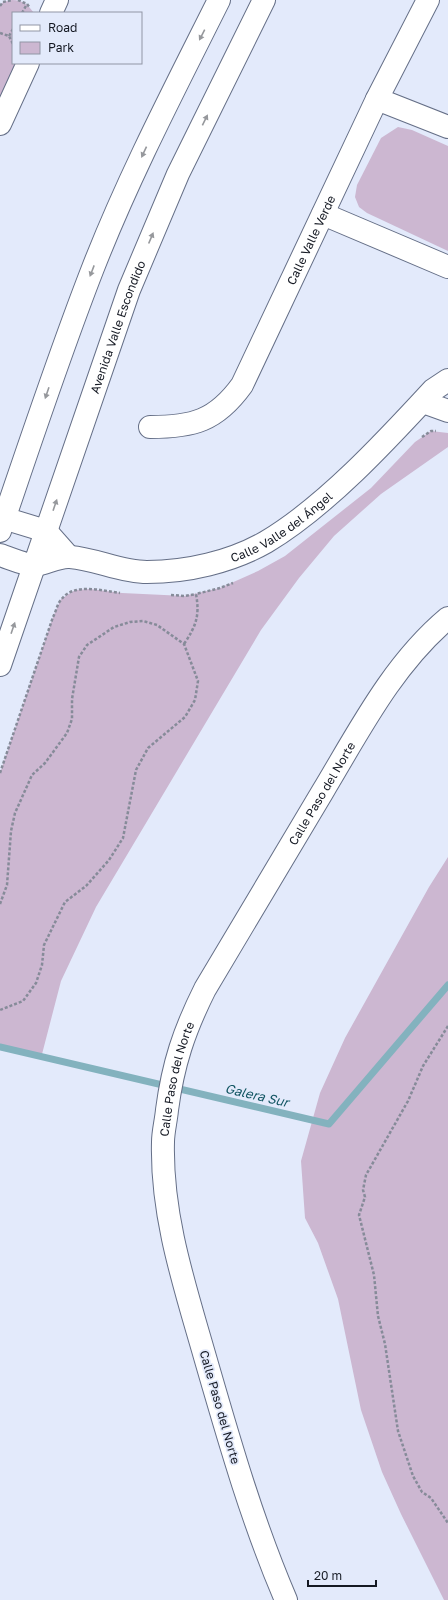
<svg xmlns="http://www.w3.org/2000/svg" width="448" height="1600" viewBox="0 0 448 1600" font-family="'Golos Text',sans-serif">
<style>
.green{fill:#ccb7d1}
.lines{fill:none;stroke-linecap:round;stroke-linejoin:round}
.stream{stroke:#83b2be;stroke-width:7}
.minor-casing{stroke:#656f87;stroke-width:24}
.tertiary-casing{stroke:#656f87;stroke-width:24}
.path{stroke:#868b99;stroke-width:2.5;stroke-dasharray:3 2;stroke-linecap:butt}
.minor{stroke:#fff;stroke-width:22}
.tertiary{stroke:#fff;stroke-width:22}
.oneway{fill:#96989c}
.labels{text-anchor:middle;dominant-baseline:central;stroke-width:3.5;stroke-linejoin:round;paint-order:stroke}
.street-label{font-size:12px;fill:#151923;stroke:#e3eafb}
.water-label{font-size:13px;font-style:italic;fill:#135663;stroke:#e3eafb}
</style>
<rect width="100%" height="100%" fill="#e3eafb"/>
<!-- green -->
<g class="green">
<path d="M12,0C23,0 28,5 34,13H13V63H18L0,99V6L3,2Z"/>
<path d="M398,127L412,130L448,146V251L367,213L359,207L355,197L357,185L381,138Z"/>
<path d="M431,431L448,433V447L381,494L334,536L299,578L261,630L96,907L61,981L41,1058L0,1046V773L53,617L61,599L75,590L90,589L122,593L185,596L220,588L258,571L285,556L371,488L415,442Z"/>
<path d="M448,857V1600H444L401,1514L382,1472L361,1410L338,1299L318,1243L305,1218L301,1161L320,1093L345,1038L429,887Z"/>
</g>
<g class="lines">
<!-- stream -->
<path class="stream" d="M0,1047L329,1124L448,985"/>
<!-- minor casing -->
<g class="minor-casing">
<g id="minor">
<path d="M51,13L57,0"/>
<path d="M377,99L448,127"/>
<path d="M0,124L28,63"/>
<path d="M323,214L448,267"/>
<path d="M423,402L448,411"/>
<path id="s1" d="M150,427C193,427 216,421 242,385L377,99L428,0"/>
<path d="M0,517L46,531L69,557"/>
<path id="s2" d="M0,555C10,558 24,565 35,565C46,564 58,556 70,557C96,559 121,572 147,572C187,572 231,562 266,542C325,507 386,441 433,390L448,380"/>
<path id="s3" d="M286,1600C252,1521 229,1440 205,1357C185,1287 161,1216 163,1142C163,1132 166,1121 167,1110C173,1064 184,1031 205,989C244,923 283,857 323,791C359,731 393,664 448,618"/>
</g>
</g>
<!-- tertiary casing -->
<g class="tertiary-casing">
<g id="tertiary">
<path d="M0,531C30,443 59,355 93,268C129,176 175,88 219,0"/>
<path id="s4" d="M0,665L129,290L178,174L264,0"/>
</g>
</g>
<!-- path -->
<g class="path">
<path d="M18,0L27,4L30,8"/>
<path d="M0,6L3,2L12,0"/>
<path d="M22,13L27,4"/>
<path d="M0,33L9,36L13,44"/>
<path d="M9,36L13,29"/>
<path d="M422,437L431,431H436"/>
<path d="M171,595L185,596L196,594"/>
<path d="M184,644C196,626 200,616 196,594L220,588L233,583"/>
<path d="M0,773L53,617C56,612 57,604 61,600C73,582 103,591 120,593"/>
<path d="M0,904L7,885L11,831L15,813L32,775L45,763L67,733L72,719V699L79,657L87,645L114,627L130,622L143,621L157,625L184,644L198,681L195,700L185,717L148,748L136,770L123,838L109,860L86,886L65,902L44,945L42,965L36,983L23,1001L0,1010"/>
<path d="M448,1026L423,1066L408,1101L366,1175L363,1190L365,1197L359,1215L374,1275L378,1316L385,1344L398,1431L413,1476L422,1492L431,1498L448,1523"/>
</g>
<!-- minor -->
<use href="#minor" class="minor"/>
<!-- tertiary -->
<use href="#tertiary" class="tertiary"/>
</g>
<!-- one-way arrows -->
<defs><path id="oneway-solid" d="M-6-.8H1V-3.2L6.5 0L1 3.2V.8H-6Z"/></defs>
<g class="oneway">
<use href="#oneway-solid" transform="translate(202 35) rotate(117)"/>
<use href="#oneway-solid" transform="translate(205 120) rotate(-64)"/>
<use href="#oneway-solid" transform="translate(144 152) rotate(115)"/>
<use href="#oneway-solid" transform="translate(151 238) rotate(-67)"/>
<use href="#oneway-solid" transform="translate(92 271) rotate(111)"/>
<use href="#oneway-solid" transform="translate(47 393) rotate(109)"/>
<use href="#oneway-solid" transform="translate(55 505) rotate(-71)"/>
<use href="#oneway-solid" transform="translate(13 628) rotate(-71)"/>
</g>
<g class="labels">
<!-- street labels -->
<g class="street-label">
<text stroke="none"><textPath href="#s1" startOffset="267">Calle Valle Verde</textPath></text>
<text stroke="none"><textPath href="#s4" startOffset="358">Avenida Valle Escondido</textPath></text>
<text stroke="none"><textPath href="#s2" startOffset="296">Calle Valle del Ángel</textPath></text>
<text stroke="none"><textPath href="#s3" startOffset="864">Calle Paso del Norte</textPath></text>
<text stroke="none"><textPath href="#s3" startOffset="541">Calle Paso del Norte</textPath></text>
<text transform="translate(220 1407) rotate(74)">Calle Paso del Norte</text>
</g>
<!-- water labels -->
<g class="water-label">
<text transform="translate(257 1095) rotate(13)">Galera Sur</text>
</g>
</g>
<!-- legend -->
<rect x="12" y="12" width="130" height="52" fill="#e3eafb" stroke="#9196a5"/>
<rect x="20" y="25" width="20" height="6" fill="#ffffff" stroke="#9196a5"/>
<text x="48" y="32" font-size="12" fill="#151923">Road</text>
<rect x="20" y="42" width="20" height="12" fill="#ccb7d1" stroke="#9196a5"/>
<text x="48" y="52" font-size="12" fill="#151923">Park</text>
<!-- scale -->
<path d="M308 1580v6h68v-6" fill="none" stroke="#151923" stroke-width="2"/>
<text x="314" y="1580" font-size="12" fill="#151923" stroke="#e3eafb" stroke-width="3" paint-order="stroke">20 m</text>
</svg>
